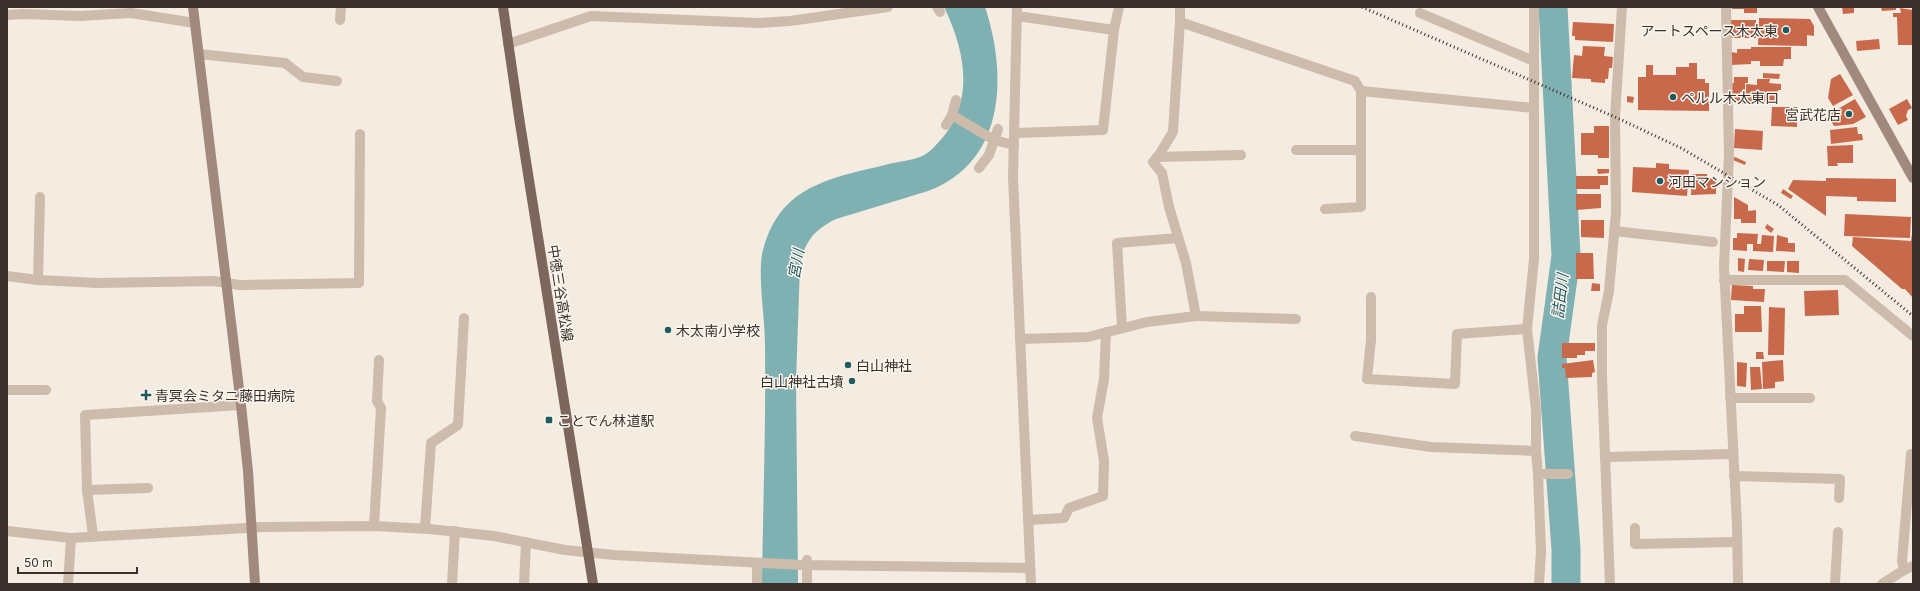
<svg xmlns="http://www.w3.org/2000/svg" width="1920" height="591" viewBox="0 0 1920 591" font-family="Inter,'Noto Sans JP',sans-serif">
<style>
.water{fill:#7fb0b2}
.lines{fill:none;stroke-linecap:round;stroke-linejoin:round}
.river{stroke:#7fb0b2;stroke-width:29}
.building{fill:#c8694b}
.street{stroke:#cdbbac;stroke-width:10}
.secondary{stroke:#a18a7d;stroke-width:10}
.primary{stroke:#7d675c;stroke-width:10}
.rail{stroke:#3b302b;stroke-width:3;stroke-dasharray:1 3;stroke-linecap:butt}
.poi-dot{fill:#1f5a5e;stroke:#fbf5ee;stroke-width:1.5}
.labels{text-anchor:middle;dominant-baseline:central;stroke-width:3;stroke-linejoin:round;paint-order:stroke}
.poi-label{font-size:14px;fill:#3b302b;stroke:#fbf5ee;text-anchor:start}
.street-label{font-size:14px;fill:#3b302b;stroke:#fbf5ee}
.water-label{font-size:15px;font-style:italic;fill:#1f5a5e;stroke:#fbf5ee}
</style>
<rect width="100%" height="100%" fill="#f4ebe1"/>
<!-- water -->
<path class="water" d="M944,7H985C1005,67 1007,148 945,183C932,191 917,194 902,199C880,206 858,212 836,219C814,230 805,241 800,265L796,381L798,584H762C763,504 766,425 765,345C765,316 758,283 762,254C765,240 771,225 780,213C806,179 854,173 893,163C902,161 912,160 920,157C930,153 937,144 944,136C975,97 964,48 944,7Z"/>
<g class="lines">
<!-- river -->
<path class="river" d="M1553,7L1566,256L1552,358L1566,549V584"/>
</g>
<!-- building -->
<g class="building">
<path d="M1732,7H1757V13H1744V9H1732Z"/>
<path d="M1842,7H1854V13L1843,14Z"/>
<path d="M1881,7H1896V10L1882,11Z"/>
<path d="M1900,8L1913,10V45H1898L1897,17H1893V13H1901Z"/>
<path d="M1759,18L1810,19L1814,26V36L1807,35V46L1758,45Z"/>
<rect x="1731" y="20" width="25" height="18"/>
<path d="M1573,22L1614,24L1613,42L1575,40V36H1572Z"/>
<path d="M1879,39L1880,49L1857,51L1856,41Z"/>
<path d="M1583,46L1605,47L1604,56L1613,57L1612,68H1609L1608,79H1605V83L1591,82V79L1572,78L1574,55L1582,56Z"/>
<path d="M1751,47H1791V59H1784L1783,66H1760V61H1751V64L1731,65V52L1737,53V49H1751Z"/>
<path d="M1689,63H1697V79H1705V83H1709V111L1638,110V77H1646V65H1653V75H1676V67H1689Z"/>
<path d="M1763,73L1780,74L1779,79L1763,78Z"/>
<path d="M1840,74L1853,95L1833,106L1828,98L1831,79Z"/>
<path d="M1734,77H1748V83H1745V92H1740V101H1731L1732,83H1734Z"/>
<path d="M1757,79H1770L1769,83L1781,84V90H1778V102L1765,101V104H1742V94H1745L1746,96V84L1757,85Z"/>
<path d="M1627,96L1634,97L1633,103L1627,102Z"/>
<path d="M1855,99L1866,117L1853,124L1834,126L1830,119L1833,117L1831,113Z"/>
<path d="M1907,99L1912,108L1908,110L1906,116L1908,120L1898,125L1889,109Z"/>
<path d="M1772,107H1797V127L1771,126Z"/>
<path d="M1594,126H1609V158H1598V155H1581V133H1594Z"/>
<path d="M1857,127L1858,134H1862L1863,140L1831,144L1830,130Z"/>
<path d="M1735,129L1763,131L1762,150L1734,148Z"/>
<path d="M1853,145V163H1837L1838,166H1828L1827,146Z"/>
<path d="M1735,157L1746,162L1745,165L1733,160Z"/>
<path d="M1656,163L1669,164V169L1689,170L1687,196L1632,192L1633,167L1656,168Z"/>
<path d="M1597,169H1609V173L1598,174Z"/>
<path d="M1692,174H1707V178H1713V181H1716V194L1691,195Z"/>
<path d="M1576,176H1608V185H1600V189H1576Z"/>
<path d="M1826,178L1896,179V202L1857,201V197L1826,196V216L1788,189L1793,180L1826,181Z"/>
<path d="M1783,189L1793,196L1791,199L1781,193Z"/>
<path d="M1576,194H1601V208L1576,210Z"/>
<path d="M1734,197L1748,205V211L1756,210V223H1741V219H1734Z"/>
<path d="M1845,214L1911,217L1910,238L1844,236Z"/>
<path d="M1581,220H1604V238L1581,237Z"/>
<path d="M1767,224L1774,229L1771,233L1765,228Z"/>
<path d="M1737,233L1758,234L1757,244H1761L1762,235L1774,236L1773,252L1753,251V244H1747V251L1733,250V238H1737Z"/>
<path d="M1912,234H1913V298L1905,289H1902L1852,246L1853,237L1911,241Z"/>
<path d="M1777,235L1788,238V243H1795V252L1776,251Z"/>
<path d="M1576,253H1593L1594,279H1576Z"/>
<path d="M1738,258L1745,259L1744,272L1738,271Z"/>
<path d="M1749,259L1764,260L1763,271L1748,270Z"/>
<path d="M1767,261H1785L1784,272L1767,271Z"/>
<path d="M1787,261H1799V273L1787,272Z"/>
<path d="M1592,283L1600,284V291H1591Z"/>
<path d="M1732,285L1753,286V289H1765L1764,302L1731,300Z"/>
<path d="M1838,290L1839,315L1805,316L1804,291Z"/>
<path d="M1744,306H1761L1762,332H1735V314H1744Z"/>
<path d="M1769,307L1785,308L1784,355H1768Z"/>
<path d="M1562,343H1595V351H1585V355H1577V358H1562Z"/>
<path d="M1756,352H1763L1764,359H1756Z"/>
<path d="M1593,360L1595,372L1592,373V377L1566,378L1565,368H1562V364Z"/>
<path d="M1783,360L1784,381L1775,382V388L1763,389L1762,362Z"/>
<path d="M1737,362L1747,363L1746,387L1737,386Z"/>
<path d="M1750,367H1760L1762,389L1751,390Z"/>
</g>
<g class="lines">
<!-- street -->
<g class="street">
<path d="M937,7L940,12"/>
<path d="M1017,7L1013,177L1031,584"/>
<path d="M1180,7V22L1355,81L1361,91L1534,108"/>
<path d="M1534,7V259L1527,329L1536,410V451L1538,474L1541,552L1539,584"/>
<path d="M1726,7L1729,154L1724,266L1737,525L1738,584"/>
<path d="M1420,13L1534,61"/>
<path d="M7,15L24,14L80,16L131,13L195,23"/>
<path d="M1017,16L1114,30"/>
<path d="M340,20L341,7"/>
<path d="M508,44L591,16L759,23L790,21L888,7"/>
<path d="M199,54L285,63L303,77L337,81"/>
<path d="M952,115L994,140L1014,145"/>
<path d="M946,125L952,115L956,100"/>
<path d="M1014,133L1103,130L1114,30L1119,7"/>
<path d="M1296,150H1361"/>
<path d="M1157,157L1241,155"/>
<path d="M979,168L989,155L998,129"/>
<path d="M1325,209L1361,207V91"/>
<path d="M1614,231L1713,242"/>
<path d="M7,276L38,280L98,283L214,281L239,285L359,283L360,134"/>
<path d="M38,280L40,197"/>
<path d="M1724,280H1845L1913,336"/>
<path d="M1371,297V340L1367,379L1455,384L1457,334L1527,329"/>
<path d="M1196,316L1296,319"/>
<path d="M1122,328L1117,243L1178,238"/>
<path d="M1020,339L1088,337L1147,322L1196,316L1186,263L1169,207L1162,173L1153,162L1159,155L1173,132L1180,22"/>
<path d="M7,390H46"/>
<path d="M1730,398H1810"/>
<path d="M1355,436L1431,447L1536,451"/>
<path d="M1605,457L1733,454"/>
<path d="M1538,474H1568"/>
<path d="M1734,476L1840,479L1839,498"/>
<path d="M87,490L148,488"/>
<path d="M1028,520L1064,518L1069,508L1103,496L1104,461L1097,418L1104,379L1106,332"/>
<path d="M374,526L381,408L377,401L379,360"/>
<path d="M425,528L431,443L458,425L464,318"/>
<path d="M1635,528V544L1737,542"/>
<path d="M7,531L71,538L263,527L374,526L430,529L494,536L565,550L614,555L802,565L1030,568"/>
<path d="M93,535L87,490L85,415L241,405"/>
<path d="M807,560V584"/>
<path d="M757,563V584"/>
<path d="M1904,570L1902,561L1911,454"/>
<path d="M68,584L71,538"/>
<path d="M452,584L455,531"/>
<path d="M524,584L526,542"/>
<path d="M1610,584L1602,378V325L1609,291L1616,212L1615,117L1622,7"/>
<path d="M1835,584L1838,532"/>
<path d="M1882,584L1904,570L1913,566"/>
</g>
<!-- secondary -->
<g class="secondary">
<path d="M193,7L241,405L248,471L255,584"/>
<path d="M1818,7L1913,178"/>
</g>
<!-- primary -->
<path class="primary" d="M503,7L519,117L593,584"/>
<!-- rail -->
<path class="rail" d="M1362,7L1615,117L1681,148L1778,205L1913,316"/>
</g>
<!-- markers -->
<g class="poi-dot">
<circle cx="1786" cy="30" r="4"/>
<circle cx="1673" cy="97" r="4"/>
<circle cx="1849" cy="114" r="4"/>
<circle cx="1660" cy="181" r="4"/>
<circle cx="668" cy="330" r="4"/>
<circle cx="848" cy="365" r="4"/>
<circle cx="852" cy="381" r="4"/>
<path d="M144 389h4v4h4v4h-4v4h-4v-4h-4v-4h4z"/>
<rect x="545" y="416" width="8" height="8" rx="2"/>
</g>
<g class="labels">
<!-- poi labels -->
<g class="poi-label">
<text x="1778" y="30" text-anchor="end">アートスペース木太東</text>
<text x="1681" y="97">ペルル木太東口</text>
<text x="1841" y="114" text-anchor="end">宮武花店</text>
<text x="1668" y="181">河田マンション</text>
<text x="676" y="330">木太南小学校</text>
<text x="856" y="365">白山神社</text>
<text x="844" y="381" text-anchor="end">白山神社古墳</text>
<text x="155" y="395">青冥会ミタニ藤田病院</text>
<text x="557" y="420">ことでん林道駅</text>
</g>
<!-- street labels -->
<g class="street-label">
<text transform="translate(561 293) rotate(81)">中徳三谷高松線</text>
</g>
<!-- water labels -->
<g class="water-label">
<text transform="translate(796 264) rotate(-80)">宮川</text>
<text transform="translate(1560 296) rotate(-83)">詰田川</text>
</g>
</g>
<!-- border -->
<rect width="1920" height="591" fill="none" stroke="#3b302b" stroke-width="16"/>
<!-- scale -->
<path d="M18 567v6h119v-6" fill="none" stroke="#3b302b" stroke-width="2"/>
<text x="24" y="567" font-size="12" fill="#3b302b" stroke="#fbf5ee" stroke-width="3" paint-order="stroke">50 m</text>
</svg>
